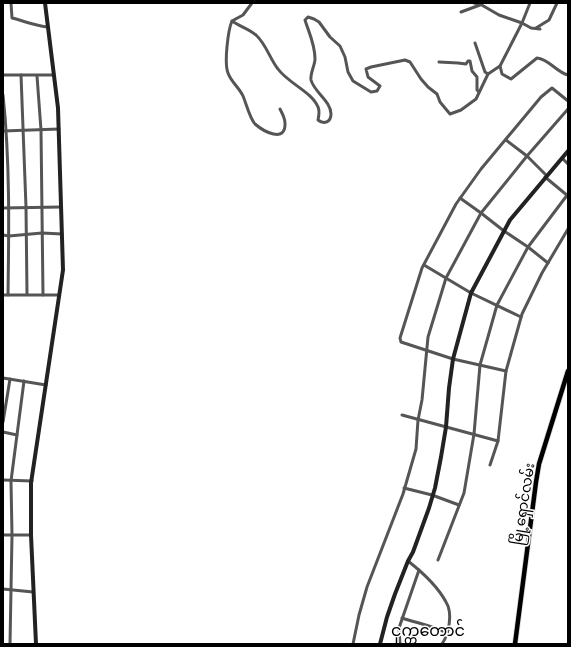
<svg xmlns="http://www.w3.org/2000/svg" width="571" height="647" viewBox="0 0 571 647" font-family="Jost,'Noto Sans Myanmar',sans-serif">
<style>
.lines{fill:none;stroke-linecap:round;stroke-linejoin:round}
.primary-casing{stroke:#dbdbdb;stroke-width:6}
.minor{stroke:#555;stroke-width:3}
.secondary{stroke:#222;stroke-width:4}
.primary{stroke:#000;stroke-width:4.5}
.labels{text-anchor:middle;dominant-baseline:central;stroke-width:3;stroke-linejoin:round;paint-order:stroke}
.street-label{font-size:14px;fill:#000;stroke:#fff}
.quarter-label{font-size:16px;fill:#000;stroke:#fff}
</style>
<rect width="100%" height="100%" fill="#fff"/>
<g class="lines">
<!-- primary casing -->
<g class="primary-casing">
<path id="primary" d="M515,644L536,482L539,464L568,371"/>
</g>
<!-- minor -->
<g class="minor">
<path d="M11,3L12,18C24,21 36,26 48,27"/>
<path d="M252,3L243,15L232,21C228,30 224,63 228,73C231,82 239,87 243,96C246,103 250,119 255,124C263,131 286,144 285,123C285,118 282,113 280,109"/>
<path d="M474,3L480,4L499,15L522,23L531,28L540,29"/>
<path d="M461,12L480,5"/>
<path d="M232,21C239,26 249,29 256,35C266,44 270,59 278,69C288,83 312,92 318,107C320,111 319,115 318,120C324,125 331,122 331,114C331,101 314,92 311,80C310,73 315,65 315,59C315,44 309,33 305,20L308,17L314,19L319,22L330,37L340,46L345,57L348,72L353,81L371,92L377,91L380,86L368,77L366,69L371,67L405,60L410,62L421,79L428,87L437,94L440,102L450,114L461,110L476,99L488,74L500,66L522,23L530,3"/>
<path d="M536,28L549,20L557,3"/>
<path d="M475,43L485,72L488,74"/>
<path d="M439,62L458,63L466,64L468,61H470L472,71L477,77V90L479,92"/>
<path d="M500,66L502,74L511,79L537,58C549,59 556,72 568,75"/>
<path d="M3,75H54"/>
<path d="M21,75L26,207L27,294"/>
<path d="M37,76L41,130L43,295"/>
<path d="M3,95C10,161 9,228 8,295"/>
<path d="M3,131L59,129"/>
<path d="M506,140L527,156L546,175"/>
<path d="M562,158L568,164"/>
<path d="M545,177L568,196"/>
<path d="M460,198L481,213L504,231L528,247L548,263"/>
<path d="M3,208L61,207"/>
<path d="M3,235L9,236L42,233L62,234"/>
<path d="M424,265L471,293L521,317"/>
<path d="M3,295H59"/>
<path d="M506,371L453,359L401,342L400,338L422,268L456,204L481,169L541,97L552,88L568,101"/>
<path d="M3,378L46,385"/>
<path d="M402,415L498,441"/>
<path d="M3,422L10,379"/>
<path d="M3,432L17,435"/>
<path d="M490,465L498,441L506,371L522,314L542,273L568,229"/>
<path d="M3,480L32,481"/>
<path d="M404,488L432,495L459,505"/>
<path d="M3,535H31"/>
<path d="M438,560L464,493L474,434L480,365L497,305L528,247L568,194"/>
<path d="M408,561C422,572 437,585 446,602C453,613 449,634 442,644"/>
<path d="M3,589L33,592"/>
<path d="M402,618C417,623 433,626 447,633"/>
<path d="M10,644L12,535L11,481L24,381"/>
<path d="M353,644L359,615L367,587L403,494L416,449L418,420L422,400L428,337L446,278L481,213L527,156L568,109"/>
<path d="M400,644L399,628L419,570"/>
</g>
<!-- secondary -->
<g class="secondary">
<path d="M36,644L31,535V483L63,270L58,108L45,3"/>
<path d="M380,644L387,617L395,594L408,561L413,552L429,508L435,488L441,457L446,427L449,388L453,359L471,293L510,220L568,151"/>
</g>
<!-- primary -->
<use href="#primary" class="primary"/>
</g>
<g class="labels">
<!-- street labels -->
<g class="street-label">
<text transform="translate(523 504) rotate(-81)">မြို့ရှောင်လမ်း</text>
</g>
<!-- quarter labels -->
<g class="quarter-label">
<text x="428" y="630">ငှက္ကတောင်</text>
</g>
</g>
<!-- border -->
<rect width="571" height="647" fill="none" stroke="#000000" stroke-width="8"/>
</svg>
